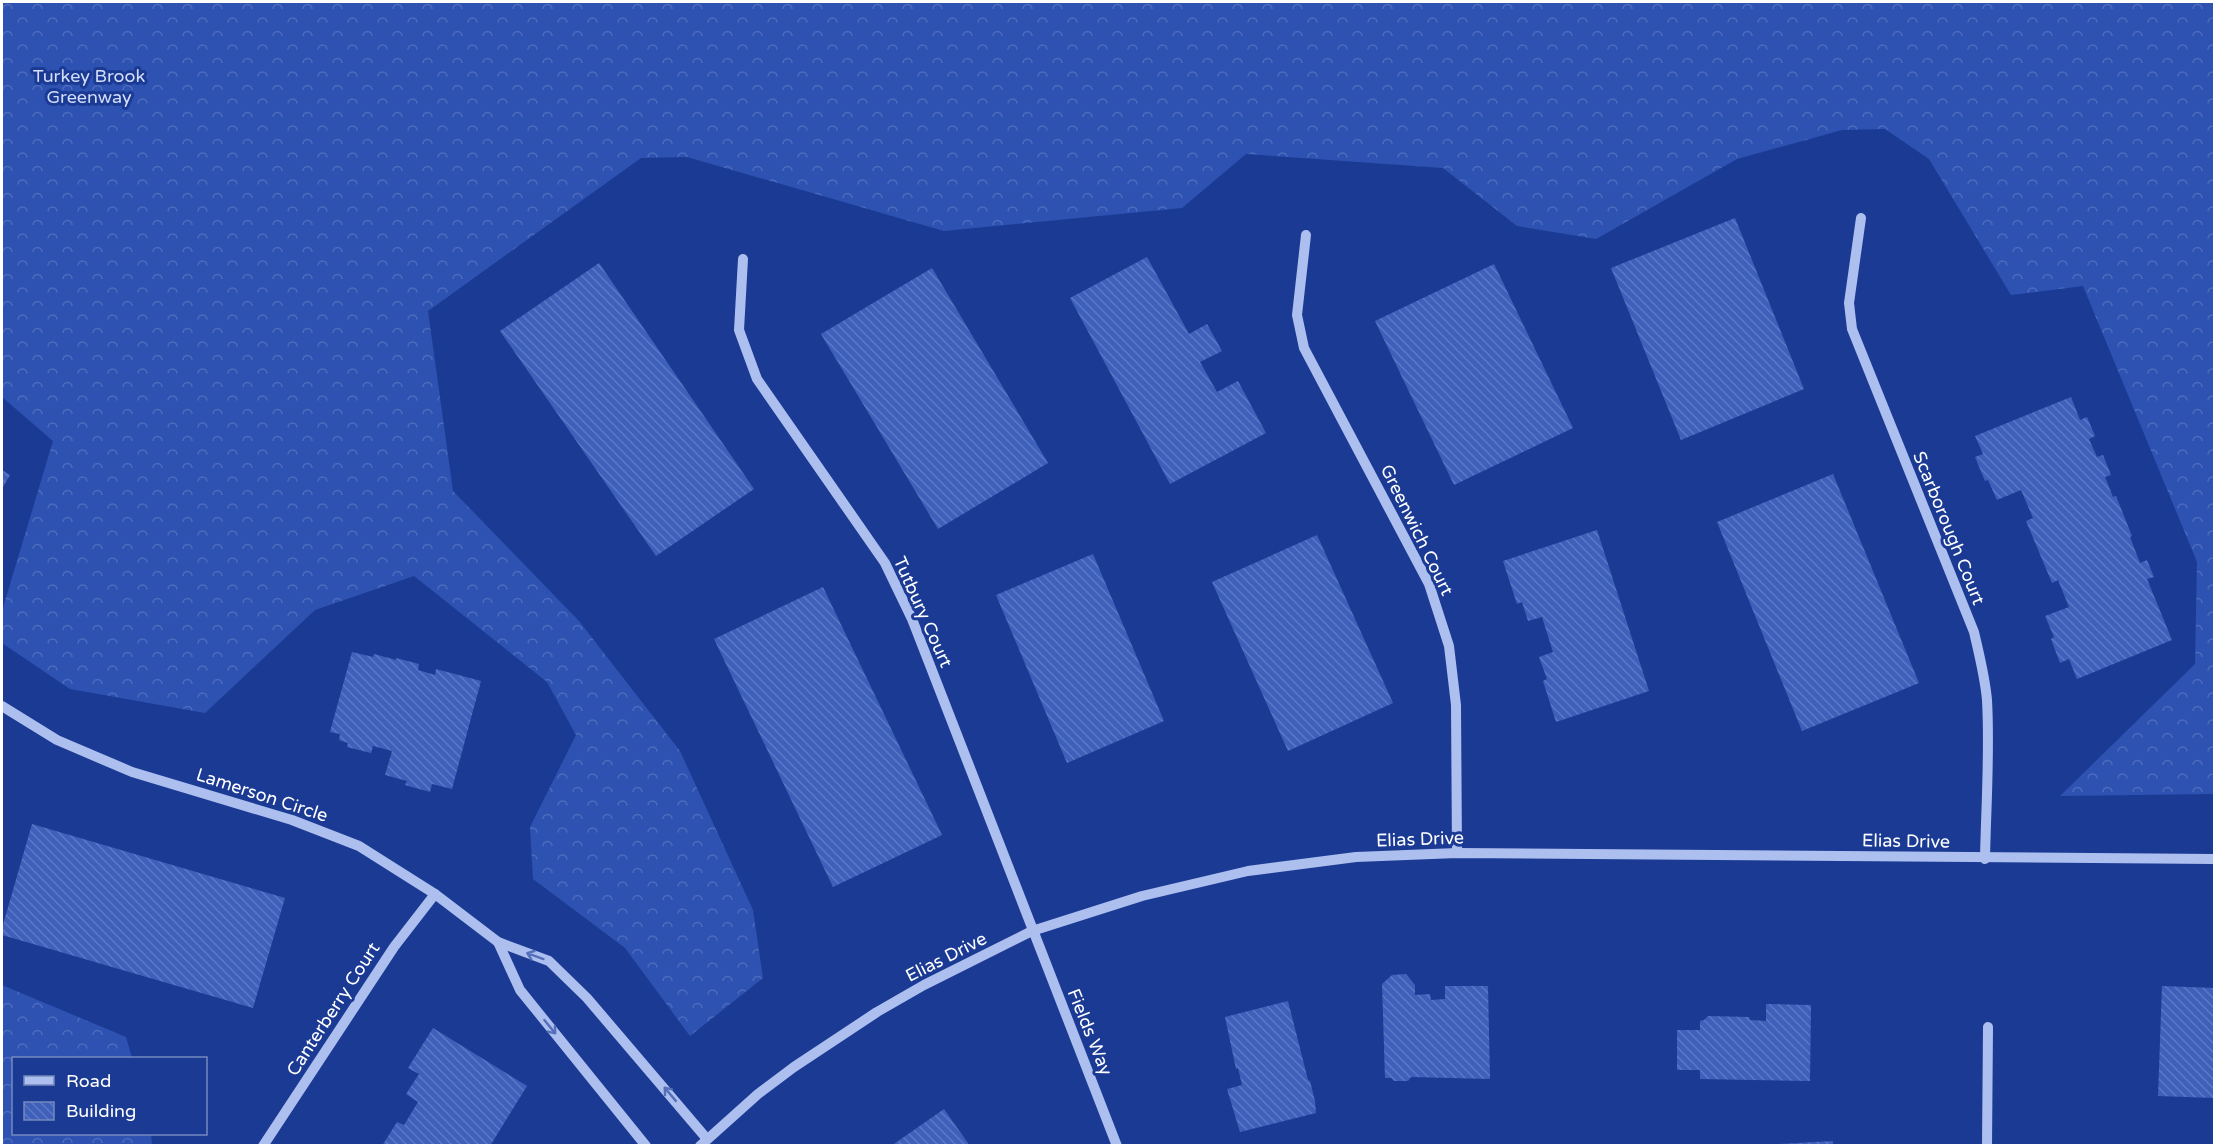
<svg xmlns="http://www.w3.org/2000/svg" width="2216" height="1147" viewBox="0 0 2216 1147" font-family="'Varela Round',sans-serif">
<style>
.forest{fill:url(#forest-crowns)}
.building{fill:url(#building-back-hatch)}
.lines{fill:none;stroke-linecap:round;stroke-linejoin:round}
.minor{stroke:#adbfef;stroke-width:10}
.oneway{stroke:#556fb8}
.labels{text-anchor:middle;dominant-baseline:central;stroke-width:6;stroke-linejoin:round;paint-order:stroke}
.park-label{font-size:18px;fill:#d3defb;stroke:#1b3a94}
.street-label{font-size:18px;fill:#fff;stroke:#1b3a94}
</style>
<defs>
<pattern id="forest-crowns" width="20" height="18" patternUnits="userSpaceOnUse" patternTransform="scale(1.5)"><rect width="20" height="18" fill="#2e52b2"/><path d="M2 6a3 3 0 1 1 6 0M12 15a3 3 0 1 1 6 0" fill="none" stroke="#4d6cbe"/></pattern>
<pattern id="building-back-hatch" width="6" height="6" patternUnits="userSpaceOnUse" patternTransform="scale(1.5)"><rect width="6" height="6" fill="#3f60ba"/><path d="M-1 5l2 2M0 0l6 6M5-1l2 2" fill="none" stroke="#5c78c4"/></pattern>
</defs>
<rect width="100%" height="100%" fill="#1b3a94"/>
<!-- forest -->
<g class="forest">
<path d="M2,2H2214V794L2060,796L2195,664L2197,562L2083,286L2011,295L1929,159L1885,129L1842,130L1737,159L1596,239L1517,226L1443,168L1246,154L1182,208L944,231L687,157L641,158L428,311L453,491L579,621L680,751L753,910L763,978L690,1036L625,948L533,879L530,827L576,735L547,682L414,576L315,610L205,713L70,689L2,643V611L53,441L2,397Z"/>
<path d="M2,985L126,1037L132,1058H14V1134H151L152,1145H2Z"/>
</g>
<!-- building -->
<g class="building">
<path d="M1735,218L1804,389L1681,440L1611,268Z"/>
<path d="M1147,257L1189,334L1207,324L1222,351L1200,362L1217,392L1238,381L1266,433L1170,484L1070,298Z"/>
<path d="M599,263L754,489L656,556L500,331Z"/>
<path d="M1494,264L1573,428L1454,485L1375,321Z"/>
<path d="M932,268L1048,463L938,529L821,334Z"/>
<path d="M2071,397L2080,420L2087,417L2095,436L2089,439L2097,457L2103,455L2111,475L2105,477L2113,497L2116,496L2132,536L2130,537L2140,563L2147,560L2154,577L2147,579L2172,640L2077,679L2069,659L2060,663L2051,639L2054,637L2045,616L2069,607L2058,580L2052,583L2026,521L2033,518L2021,490L1997,500L1988,480L1985,481L1975,457L1983,454L1975,436Z"/>
<path d="M2,470L10,475L2,489Z"/>
<path d="M1833,474L1919,683L1802,731L1717,522Z"/>
<path d="M1597,530L1649,691L1556,722L1543,681L1547,679L1539,657L1553,652L1542,617L1528,621L1522,602L1517,604L1503,561Z"/>
<path d="M1317,535L1393,703L1288,751L1212,582Z"/>
<path d="M1093,554L1164,721L1067,763L996,595Z"/>
<path d="M823,587L942,835L833,887L714,639Z"/>
<path d="M352,652L373,657L374,654L396,660V658L419,664L418,670L435,675L436,669L481,681L452,789L432,784L430,792L405,785L407,781L385,775L392,751L373,746L371,753L347,747L348,743L339,740L340,734L330,732Z"/>
<path d="M32,824L285,898L253,1008L2,935V928Z"/>
<path d="M1406,974L1415,985V995L1430,994L1431,1000L1445,999V986H1488L1490,1079L1411,1077L1408,1081H1394L1391,1078H1385L1382,984L1392,975Z"/>
<path d="M2162,986L2214,988V1098L2158,1096Z"/>
<path d="M1288,1001L1308,1080L1310,1081L1315,1101L1316,1113L1240,1132L1227,1089L1242,1085L1238,1068L1236,1069L1225,1017Z"/>
<path d="M1766,1004L1811,1005L1810,1081L1700,1079V1070H1677V1030H1700V1021L1704,1020L1708,1016L1749,1017L1750,1020L1766,1021Z"/>
<path d="M433,1028L527,1086L490,1146H382L397,1122L404,1125L418,1102L406,1094L419,1074L408,1068Z"/>
<path d="M944,1109L970,1146H891Z"/>
<path d="M1833,1141V1146H1780V1144Z"/>
</g>
<g class="lines">
<!-- minor -->
<g class="minor">
<path d="M1861,218L1849,303L1852,329L1974,632C1979,654 1985,677 1987,700C1990,753 1986,806 1985,859"/>
<path d="M1306,235L1297,315L1304,348L1429,584L1449,646L1456,705L1457,853"/>
<path d="M743,259L739,330L757,379L885,563L912,619L1117,1146"/>
<path d="M2,706L57,740L132,772L292,820L359,846L435,894L498,942L549,961L587,998L707,1139"/>
<path d="M498,942L520,990L646,1146"/>
<path d="M263,1146L394,947L435,894"/>
<path d="M700,1146L758,1094L794,1067L877,1012L924,985L1032,931L1142,896L1248,871L1356,857L1457,853L2214,859"/>
<path d="M1987,1146L1988,1027"/>
</g>
</g>
<!-- one-way arrows -->
<defs><path id="oneway-shaft" d="M-6 0H5M1.5-3L5.5 0L1.5 3" fill="none" stroke-width="1.6" stroke-linecap="round" stroke-linejoin="round" transform="scale(1.5)"/></defs>
<g class="oneway">
<use href="#oneway-shaft" transform="translate(535 956) rotate(-160)"/>
<use href="#oneway-shaft" transform="translate(550 1027) rotate(51)"/>
<use href="#oneway-shaft" transform="translate(670 1094) rotate(-130)"/>
</g>
<g class="labels">
<!-- park labels -->
<g class="park-label">
<text x="89" y="76">Turkey Brook<tspan x="89" dy="21">Greenway</tspan></text>
</g>
<!-- street labels -->
<g class="street-label">
<text transform="translate(1949 528) rotate(68)">Scarborough Court</text>
<text transform="translate(1417 530) rotate(64)">Greenwich Court</text>
<text transform="translate(923 612) rotate(66)">Tutbury Court</text>
<text transform="translate(262 795) rotate(18)">Lamerson Circle</text>
<text transform="translate(1420 839) rotate(-2)">Elias Drive</text>
<text transform="translate(1906 841) rotate(1)">Elias Drive</text>
<text transform="translate(946 957) rotate(-27)">Elias Drive</text>
<text transform="translate(333 1009) rotate(-57)">Canterberry Court</text>
<text transform="translate(1090 1032) rotate(68)">Fields Way</text>
</g>
</g>
<!-- border -->
<rect width="2216" height="1147" fill="none" stroke="#ffffff" stroke-width="6"/>
<!-- legend -->
<rect x="12" y="1057" width="195" height="78" fill="#1b3a94" stroke="#7689bf" stroke-width="1.5"/>
<rect x="24" y="1076" width="30" height="9" fill="#adbfef" stroke="#7689bf" stroke-width="1.5"/>
<text x="66" y="1087" font-size="18" fill="#ffffff">Road</text>
<rect x="24" y="1102" width="30" height="18" fill="url(#building-back-hatch)" stroke="#7689bf" stroke-width="1.5"/>
<text x="66" y="1117" font-size="18" fill="#ffffff">Building</text>
</svg>
